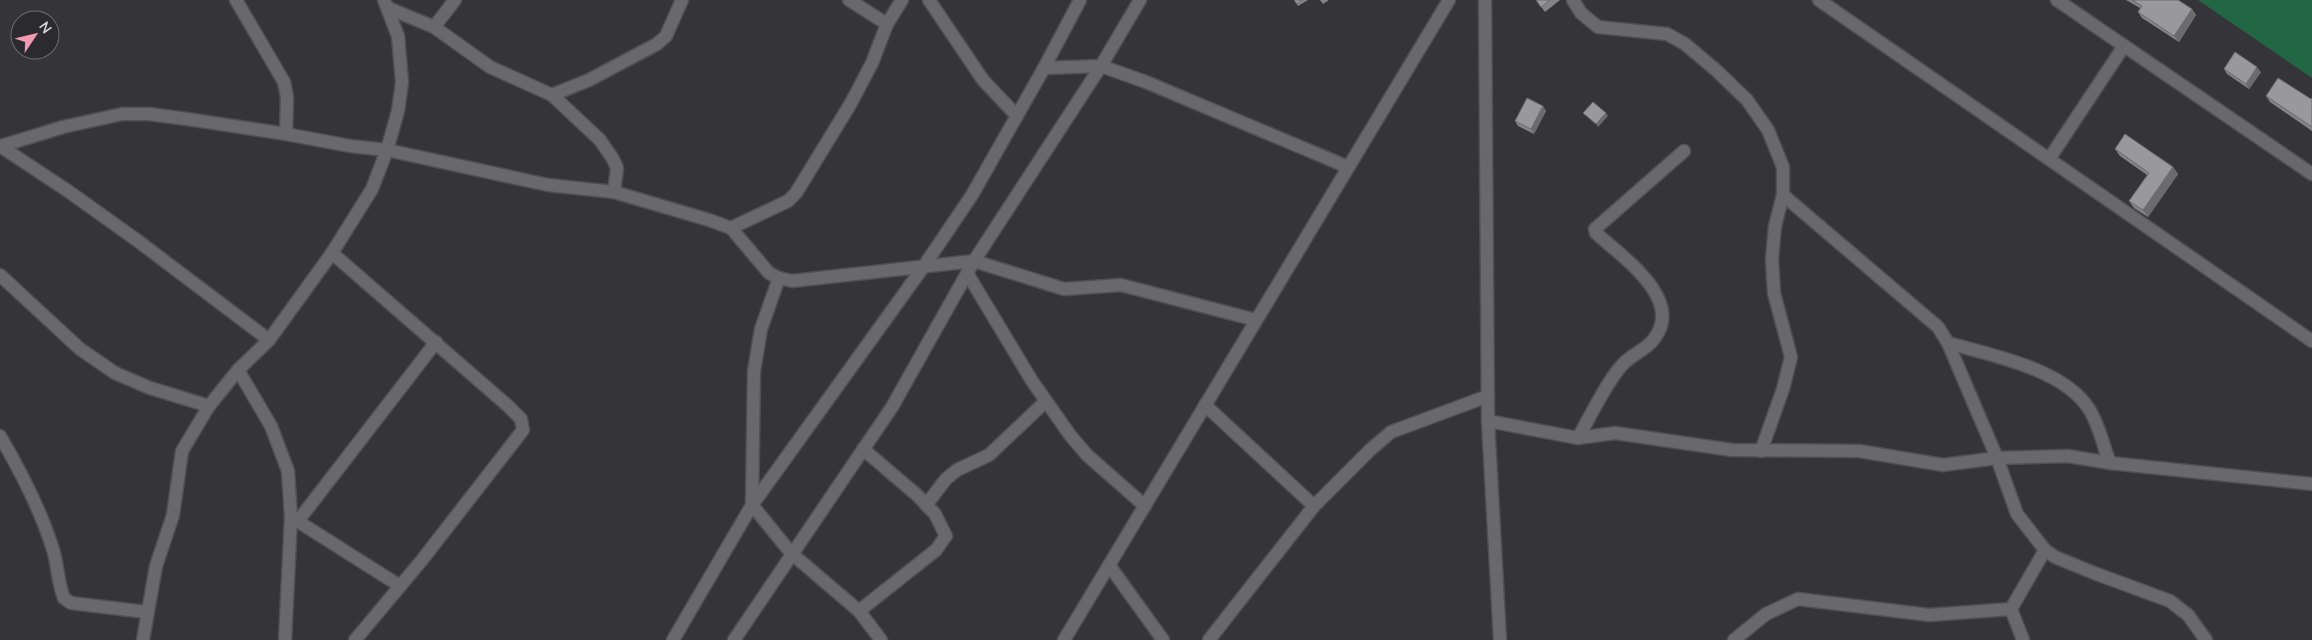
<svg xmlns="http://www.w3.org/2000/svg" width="2312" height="640" viewBox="0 0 2312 640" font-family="'Nunito Sans',sans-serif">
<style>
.green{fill:#226744}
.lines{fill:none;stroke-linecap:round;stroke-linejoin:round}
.minor-casing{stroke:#505053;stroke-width:15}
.tertiary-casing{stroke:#505053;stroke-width:15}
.secondary-casing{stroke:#505053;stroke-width:15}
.minor{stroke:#69686d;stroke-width:12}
.tertiary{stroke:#69686d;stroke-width:12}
.secondary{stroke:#69686d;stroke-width:12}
.wall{fill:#848387}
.shaded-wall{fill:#6b6a6e}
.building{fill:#99989d;stroke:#6b6a6e}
</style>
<rect width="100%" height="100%" fill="#353438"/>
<!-- green -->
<path class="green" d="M2198,0H2312V78Z"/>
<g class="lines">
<!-- minor casing -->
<g class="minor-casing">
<g id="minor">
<path d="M236,0L284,82L287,97L286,134"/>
<path d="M849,0L887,24"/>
<path d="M929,0L983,80L1017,116"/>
<path d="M1573,0L1581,13L1598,27L1667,34L1685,44L1717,71L1747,100L1768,130L1783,167V195L1775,226L1772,259L1774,293L1791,357L1783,389L1761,451"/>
<path d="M1819,0L2312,341"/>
<path d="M2057,0L2312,174"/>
<path d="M388,8L434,27L490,67L552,95L600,140L613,159L617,168L614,192"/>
<path d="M434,27L455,0"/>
<path d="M1044,68L1101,66L1146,82L1348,167"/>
<path d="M552,95L589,80L657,44L666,36L682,0"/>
<path d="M0,146L68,191L138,241L269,340"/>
<path d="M1,146L63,127L122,114H149L187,119L286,134L350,146L387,150L548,185L614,192L709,220L731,228L769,273L779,278L792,281L974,261L1064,289L1121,285L1256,320"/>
<path d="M2049,159L2124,46"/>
<path d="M1783,195L1938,327L1948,343L1997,458L2017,514L2045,550L2055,557L2094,573L2170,601L2188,615L2206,640"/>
<path d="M731,228L788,201L796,193L851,103L872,63L887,24L902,0"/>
<path d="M332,253L507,405L521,419L523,430L422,560L355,640"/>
<path d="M967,273L1032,381L1070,435L1087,455L1145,506"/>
<path d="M0,275L80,349L115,373L150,388L209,406"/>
<path d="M779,278L761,329L754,371L752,505L791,553L859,611L881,640"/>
<path d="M1948,343C1991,355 2064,369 2089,409C2099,424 2103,446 2110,463"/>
<path d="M238,370L271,426L288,471L291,517L400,586"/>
<path d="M1205,405L1314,506"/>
<path d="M1488,421L1578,438L1615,433L1732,450L1859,451L1943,465L1997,458L2068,456L2110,463L2312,484"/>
<path d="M0,436C21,472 42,512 54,553C58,568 58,584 64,598L71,603L146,612"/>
<path d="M1578,438C1590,417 1608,379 1624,363C1633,354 1647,349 1654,339C1685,299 1622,257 1596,233L1595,229L1684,151"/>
<path d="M926,505L946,479L957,470L989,455L1046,401"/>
<path d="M298,521L436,342"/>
<path d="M1109,565L1163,640"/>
<path d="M2011,609L2023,640"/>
<path d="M859,611L936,550L946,536L935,514L918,496L863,449"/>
<path d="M143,640L156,566L173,515L182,451L209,406L238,370L269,340L332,253L372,189L387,150L398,111L402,82L398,36L384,0"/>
<path d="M285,640L291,517"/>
<path d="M673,640L752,505L924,266L972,195L1044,68L1080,0"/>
<path d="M734,640L892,407L974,261L1101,66L1140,0"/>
<path d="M1209,640L1314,506L1370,450L1391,432L1488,396"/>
<path d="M1734,640L1766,614L1798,599L1929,615L2011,609L2045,550"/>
</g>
</g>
<!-- tertiary casing -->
<g class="tertiary-casing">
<path id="tertiary" d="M1485,0L1488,421L1500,640"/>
</g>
<!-- secondary casing -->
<g class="secondary-casing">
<path id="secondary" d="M1064,640L1449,0"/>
</g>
<!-- minor -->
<use href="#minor" class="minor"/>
<!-- tertiary -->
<use href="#tertiary" class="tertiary"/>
<!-- secondary -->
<use href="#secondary" class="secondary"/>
</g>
<!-- wall -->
<g class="wall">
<path d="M1294,0H1308L1298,6Z"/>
<path d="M1320,0H1329L1323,4Z"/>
<path d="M1536,0H1560L1545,12Z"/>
<path d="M2126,0H2178L2192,9L2196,15L2179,42L2142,18L2138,12L2140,8Z"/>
<path d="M2224,69L2261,72L2249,89L2227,74Z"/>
<path d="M2266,96L2311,99L2312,98V131L2270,102Z"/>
<path d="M1543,106L1546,111L1534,134L1518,126L1515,121Z"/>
<path d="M2115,149L2173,167L2178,174L2148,217L2134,208L2129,201L2147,175L2120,156Z"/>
</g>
<!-- shaded-wall -->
<g class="shaded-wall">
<path d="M2192,9L2196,15L2179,42L2174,36Z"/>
<path d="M2257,67L2261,72L2249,89L2246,84Z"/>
<path d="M1543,106L1546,111L1534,134L1531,129Z"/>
<path d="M1606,113L1608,116L1598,127L1596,124Z"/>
<path d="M2173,167L2178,174L2148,217L2143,210Z"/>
</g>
<!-- building -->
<g class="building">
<path d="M1294,0H1302L1297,4Z"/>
<path d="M1536,0H1550L1541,7Z"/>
<path d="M2132,0H2178L2192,9L2174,36L2138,12L2142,6Z"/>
<path d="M2235,52L2257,67L2246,84L2224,69Z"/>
<path d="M2278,78L2311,99L2312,98V127L2266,96Z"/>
<path d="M1527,98L1543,106L1531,129L1515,121Z"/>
<path d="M1593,102L1606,113L1596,124L1583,113Z"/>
<path d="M2125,134L2173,167L2143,210L2129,201L2149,173L2115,149Z"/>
</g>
<!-- north arrow -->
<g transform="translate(35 35) rotate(55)"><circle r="24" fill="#2b2a2e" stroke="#6f6e72"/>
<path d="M0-4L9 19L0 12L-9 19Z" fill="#f29aaf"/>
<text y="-8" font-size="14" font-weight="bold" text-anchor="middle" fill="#d5d4d7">N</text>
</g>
</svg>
